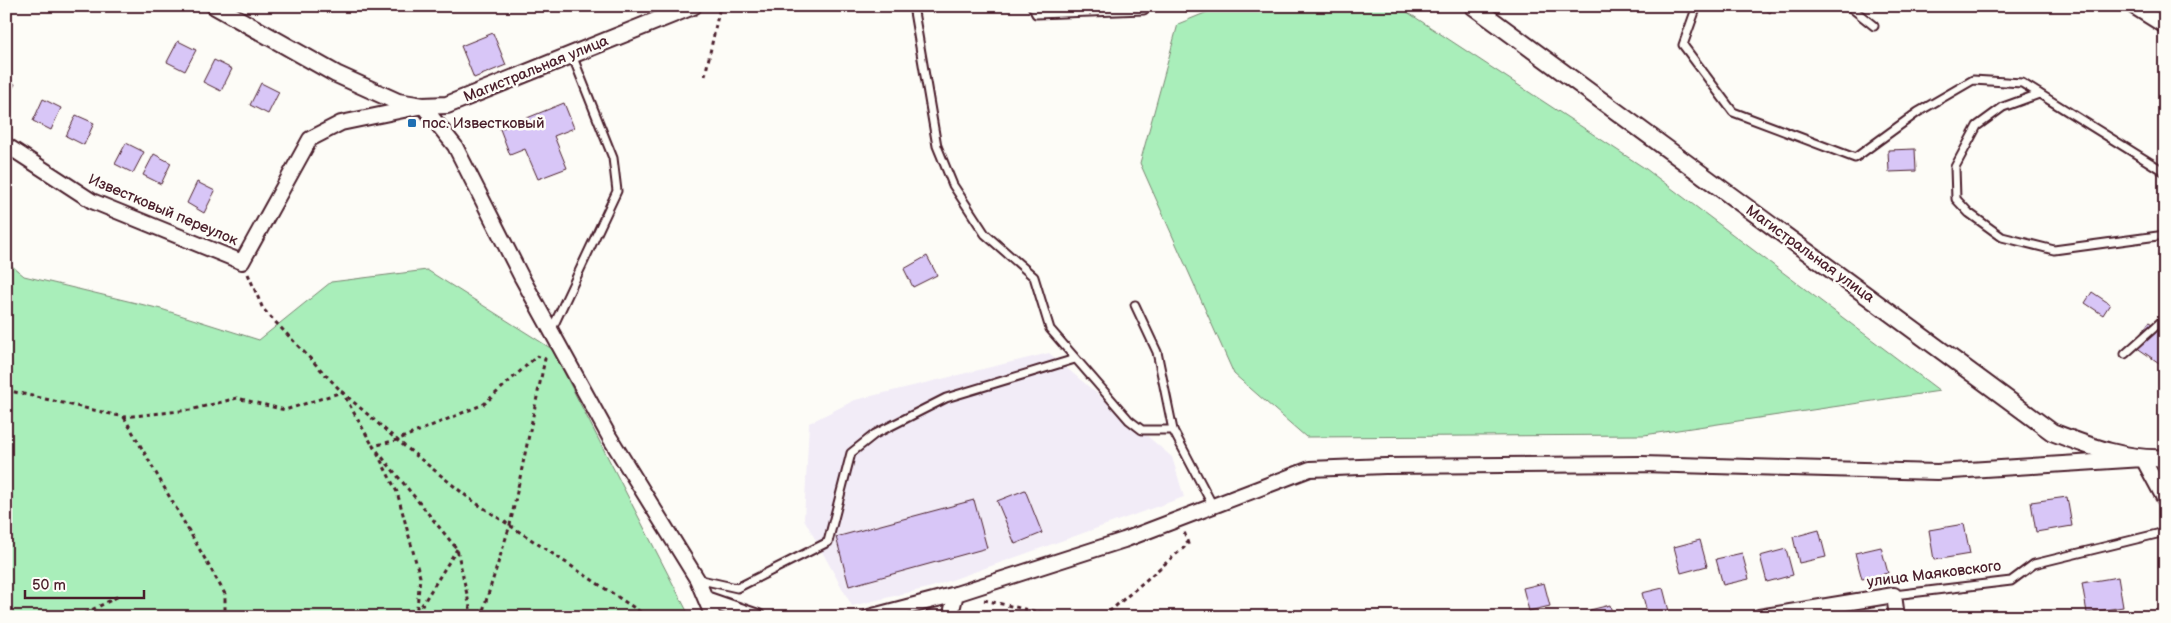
<svg xmlns="http://www.w3.org/2000/svg" width="2171" height="623" viewBox="0 0 2171 623" font-family="'Balsamiq Sans',sans-serif">
<style>
.built{fill:#f2ecf7}
.green{fill:#a9eeba;stroke:#7a8672}
.building{fill:#d8c6f7;stroke:#4a1f2b}
.lines{fill:none;stroke-linecap:round;stroke-linejoin:round}
.service-casing{stroke:#4a1f2b;stroke-width:11}
.minor-casing{stroke:#4a1f2b;stroke-width:18}
.tertiary-casing{stroke:#4a1f2b;stroke-width:20}
.path{stroke:#4a1f2b;stroke-width:3;stroke-dasharray:4 4;stroke-linecap:butt}
.service{stroke:#fdfcf7;stroke-width:7}
.minor{stroke:#fdfcf7;stroke-width:14}
.tertiary{stroke:#fdfcf7;stroke-width:16}
.poi-dot{fill:#1f6fb2;stroke:#fdfcf7;stroke-width:2}
.labels{text-anchor:middle;dominant-baseline:central;stroke-width:5;stroke-linejoin:round;paint-order:stroke}
.street-label{font-size:15px;fill:#4a1f2b;stroke:#fdfcf7}
.poi-label{font-size:15px;fill:#4a1f2b;stroke:#fdfcf7;text-anchor:start}
</style>
<rect width="100%" height="100%" fill="#fdfcf7"/>
<filter id="ink" filterUnits="userSpaceOnUse"><feTurbulence type="fractalNoise" baseFrequency=".02" numOctaves="2"/><feDisplacementMap in="SourceGraphic" scale="10" xChannelSelector="R" yChannelSelector="G"/><feConvolveMatrix kernelMatrix="1 2 1 2 8 2 1 2 1" color-interpolation-filters="sRGB"/></filter>
<g filter="url(#ink)">
<!-- built -->
<path class="built" d="M1049,353L1172,457L1184,497L932,587L852,606L804,519L809,423L855,400Z"/>
<!-- green -->
<g class="green">
<path d="M1222,6H1398L1646,169L1940,391L1644,435L1306,437L1234,374L1140,163L1178,24Z"/>
<path d="M6,261L24,276L161,309L259,340L331,282L427,270L552,349L690,617H6Z"/>
</g>
<!-- building -->
<g class="building">
<path d="M1760,6H1775L1770,13Z"/>
<path d="M493,33L506,65L474,78L461,46Z"/>
<path d="M178,41L196,50L185,71L167,62Z"/>
<path d="M214,60L232,69L221,91L203,82Z"/>
<path d="M6,79L15,84L6,101Z"/>
<path d="M261,83L279,92L268,114L250,105Z"/>
<path d="M43,99L61,108L51,130L33,121Z"/>
<path d="M564,103L574,128L554,136L567,168L538,179L525,149L510,155L500,129Z"/>
<path d="M76,115L94,123L84,145L66,136Z"/>
<path d="M126,143L144,152L133,173L115,164Z"/>
<path d="M1915,149L1916,171L1889,172L1888,150Z"/>
<path d="M154,154L171,163L161,184L143,175Z"/>
<path d="M197,182L215,191L204,213L187,203Z"/>
<path d="M927,256L937,275L913,287L904,269Z"/>
<path d="M2092,292L2110,304L2103,315L2085,303Z"/>
<path d="M2149,322L2165,332V367L2133,345Z"/>
<path d="M1025,490L1042,533L1015,544L997,501Z"/>
<path d="M2067,497L2072,526L2036,532L2031,502Z"/>
<path d="M974,500L987,548L849,586L836,537Z"/>
<path d="M1964,524L1970,554L1934,560L1929,530Z"/>
<path d="M1819,530L1826,557L1799,563L1793,537Z"/>
<path d="M1700,540L1707,566L1681,573L1674,547Z"/>
<path d="M1881,547L1888,573L1862,579L1855,553Z"/>
<path d="M1786,549L1793,575L1767,582L1760,556Z"/>
<path d="M1742,553L1749,579L1723,585L1716,559Z"/>
<path d="M2118,577L2123,607L2087,613L2082,583Z"/>
<path d="M1544,583L1550,606L1529,611L1523,588Z"/>
<path d="M1663,588L1669,611L1648,616L1642,593Z"/>
<path d="M1610,605L1613,617H1591L1590,610Z"/>
</g>
<g class="lines">
<!-- service casing -->
<g class="service-casing">
<g id="service">
<path d="M913,6L937,146L953,185L985,234L1034,277L1050,329L1129,420L1142,430H1173L1213,506"/>
<path d="M1032,6L1036,14L1144,10L1147,6"/>
<path d="M1697,6L1683,45L1733,112L1855,158L1918,112L1973,80L2022,83L2165,172"/>
<path d="M1849,6L1874,26"/>
<path d="M2039,94L2003,107L1977,126L1955,167L1956,199L1969,213L2002,237L2054,250L2165,235"/>
<path d="M1135,305L1157,352L1173,430"/>
<path d="M551,331L617,191L613,158L572,55"/>
<path d="M2125,354L2165,318"/>
<path d="M697,579L737,588L828,542L851,453L875,434L946,398L1075,359"/>
<path d="M1894,595L2011,581L2034,564L2165,532"/>
</g>
</g>
<!-- minor casing -->
<g class="minor-casing">
<g id="minor">
<path d="M2133,6L2165,26"/>
<path d="M6,145L92,201L242,262L310,139L341,123L423,106L455,146L522,278L610,438L697,579L713,617"/>
<path d="M706,599L758,617"/>
<path d="M869,617L956,594"/>
<path d="M950,617L956,594L1124,540L1310,469L1385,466L1642,464L1937,472L2143,459L2165,500"/>
<path d="M1759,617L1894,595L1897,617"/>
</g>
</g>
<!-- tertiary casing -->
<g class="tertiary-casing">
<g id="tertiary">
<path d="M215,6L336,74L398,102L423,106L447,105L693,6"/>
<path d="M1473,6L2052,432C2089,446 2124,460 2165,458"/>
</g>
</g>
<!-- path -->
<g class="path">
<path d="M705,76L720,6"/>
<path d="M248,274L263,309L342,392L397,440L470,499L648,617"/>
<path d="M6,390L124,417L190,410L237,398L285,410L342,392L374,448"/>
<path d="M124,417L225,594V617"/>
<path d="M377,453L397,492L420,577L416,617"/>
<path d="M984,600L1060,617"/>
<path d="M417,613L457,549"/>
<path d="M78,617L119,596"/>
<path d="M472,617L457,549L373,446L397,440L484,404L537,356L545,359L510,525L481,617"/>
<path d="M1103,617L1188,544L1184,531"/>
</g>
<!-- service -->
<use href="#service" class="service"/>
<!-- minor -->
<use href="#minor" class="minor"/>
<!-- tertiary -->
<use href="#tertiary" class="tertiary"/>
</g>
</g>
<!-- markers -->
<rect class="poi-dot" x="407" y="118" width="10" height="10" rx="2.5"/>
<g class="labels">
<!-- street labels -->
<g class="street-label">
<text transform="translate(536 69) rotate(-22)">Магистральная улица</text>
<text transform="translate(163 210) rotate(23)">Известковый переулок</text>
<text transform="translate(1810 254) rotate(36)">Магистральная улица</text>
<text transform="translate(1934 574) rotate(-7)">улица Маяковского</text>
</g>
<!-- poi labels -->
<g class="poi-label">
<text x="422" y="123">пос. Известковый</text>
</g>
</g>
<!-- margin -->
<rect width="2171" height="623" fill="none" stroke="#fdfcf7" stroke-width="25"/>
<rect x="12" y="12" width="2146" height="598" fill="none" stroke="#4a1f2b" stroke-width="2" filter="url(#ink)"/>
<!-- scale -->
<path d="M25 590v8h119v-8" fill="none" stroke="#4a1f2b" stroke-width="2.5"/>
<text x="32" y="590" font-size="15" fill="#4a1f2b" stroke="#fdfcf7" stroke-width="4" paint-order="stroke">50 m</text>
</svg>
